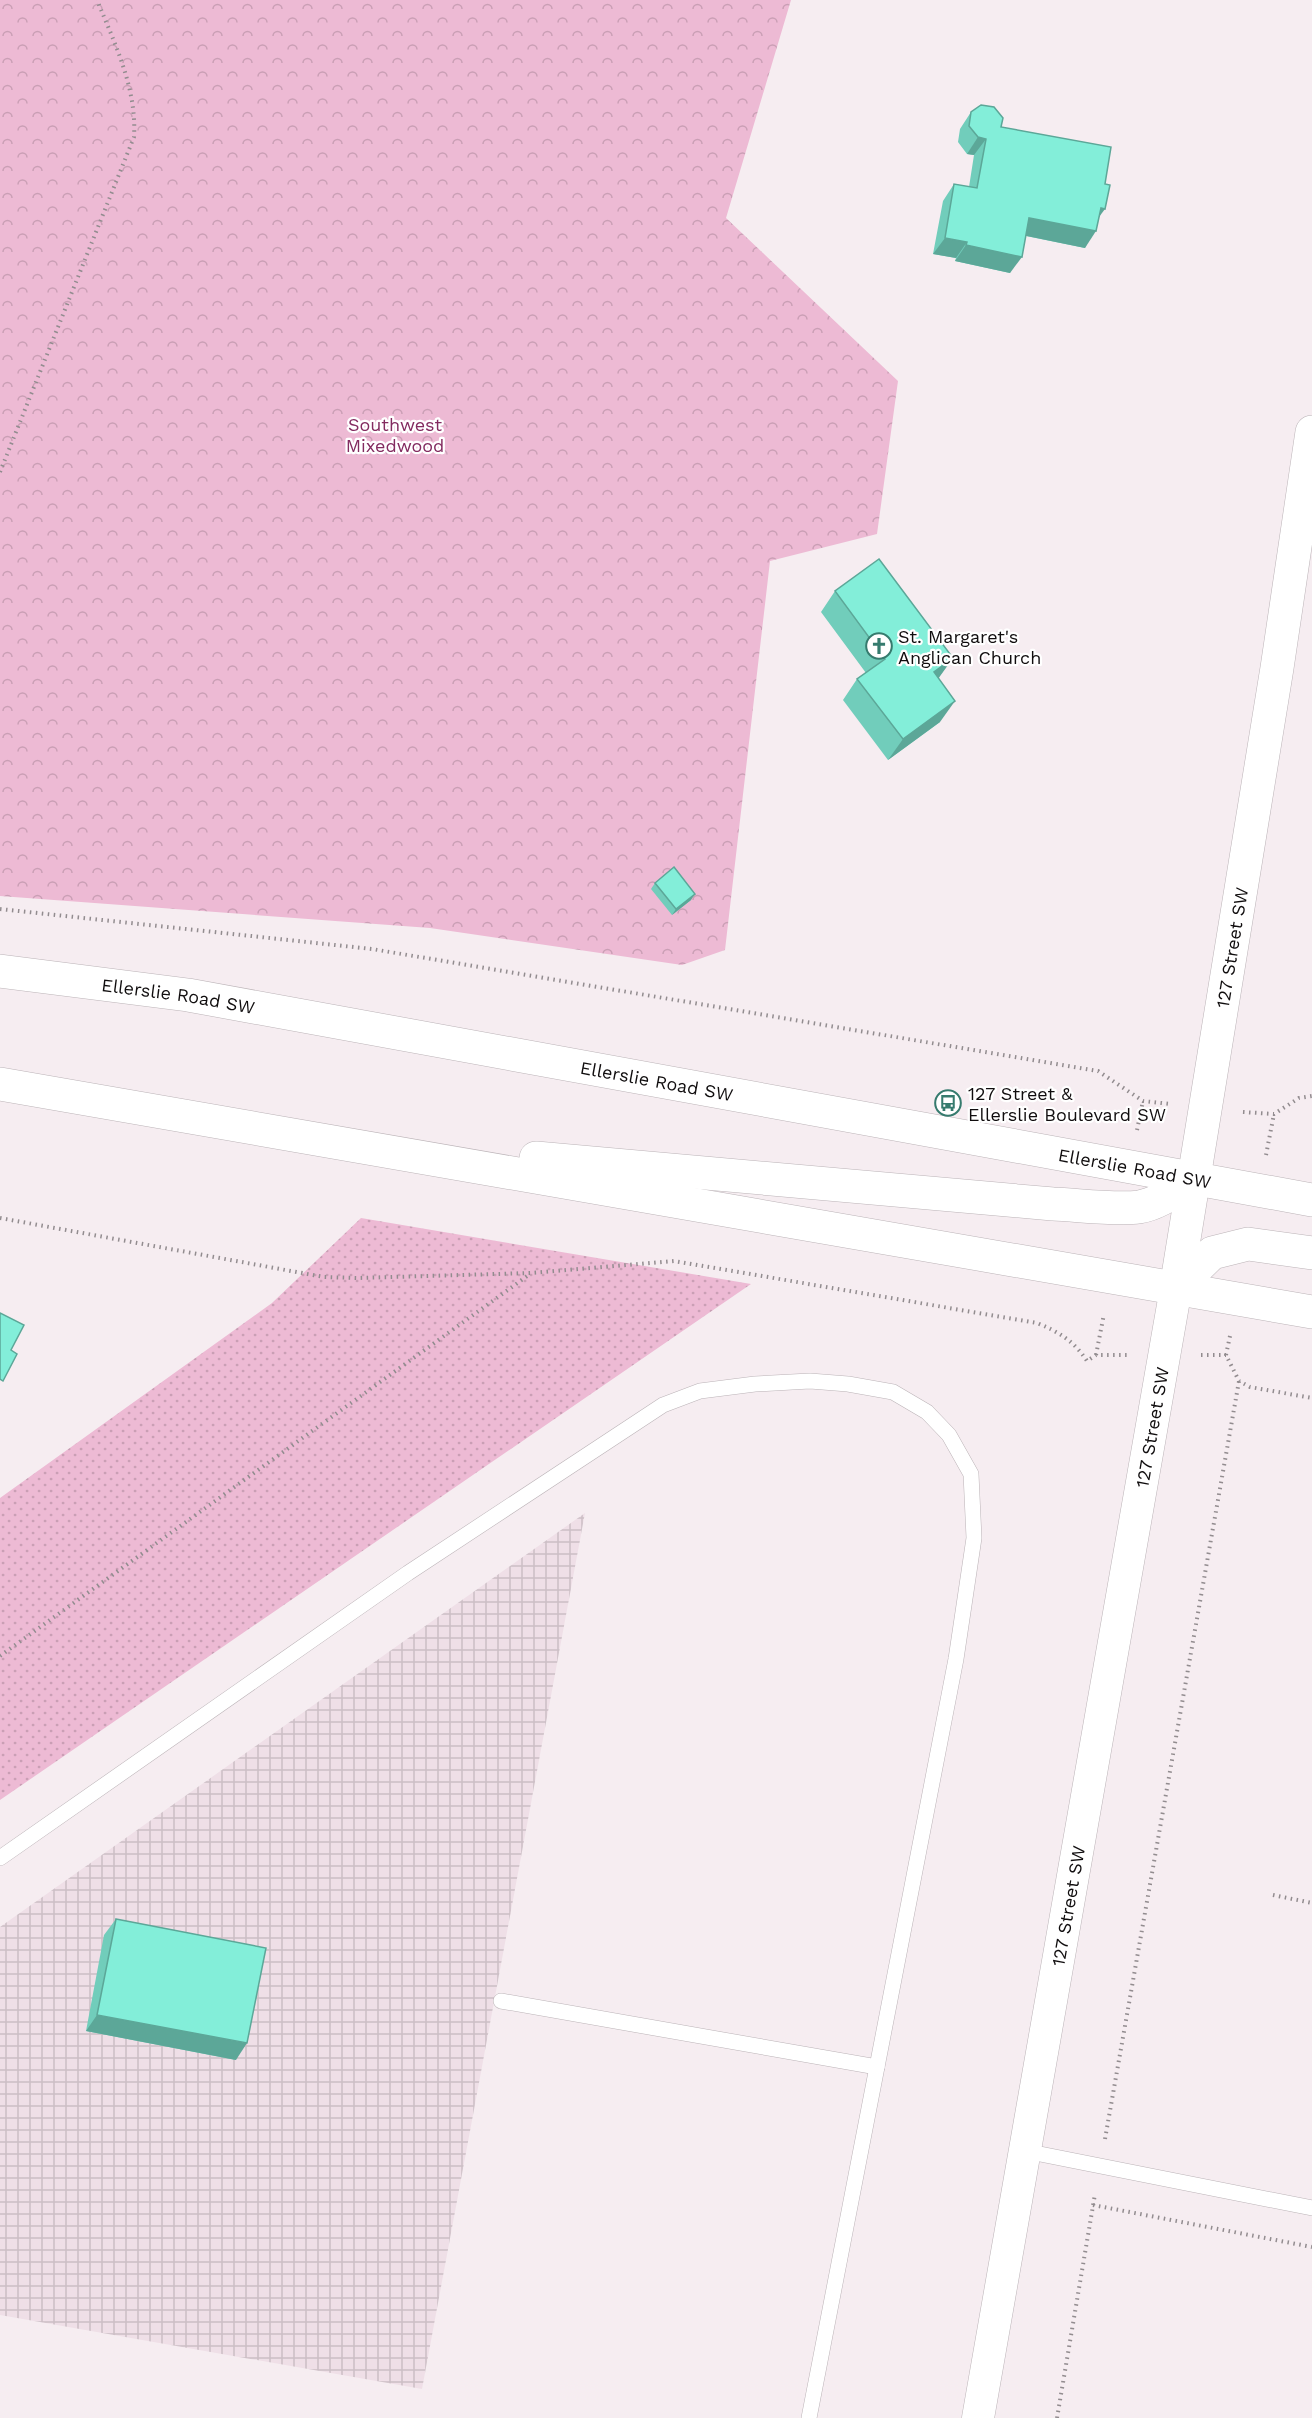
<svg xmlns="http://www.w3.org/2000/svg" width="1312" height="2418" viewBox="0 0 1312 2418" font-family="'Work Sans',sans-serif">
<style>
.industrial{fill:url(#industrial-grid)}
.green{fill:url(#green-dots)}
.forest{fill:url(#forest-crowns)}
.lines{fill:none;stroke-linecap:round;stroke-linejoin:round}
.service-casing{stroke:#bbb3b7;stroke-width:16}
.minor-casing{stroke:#bbb3b7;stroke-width:33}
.tertiary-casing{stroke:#bbb3b7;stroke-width:34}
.secondary-casing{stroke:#bbb3b7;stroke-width:34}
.path{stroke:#928c8f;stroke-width:4;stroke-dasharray:1.5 4.5;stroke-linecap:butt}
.service{stroke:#fff;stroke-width:15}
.minor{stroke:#fff;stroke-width:32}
.tertiary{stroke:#fff;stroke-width:33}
.secondary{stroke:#fff;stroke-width:33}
.wall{fill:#71cdbb}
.shaded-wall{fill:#5ca798}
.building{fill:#83eed9;stroke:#5ca798;stroke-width:1.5}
.labels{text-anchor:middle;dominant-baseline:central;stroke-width:4.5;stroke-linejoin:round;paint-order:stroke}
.park-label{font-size:18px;fill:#832b60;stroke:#fff}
.poi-label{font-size:18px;fill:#100d0e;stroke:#fff;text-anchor:start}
.street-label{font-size:18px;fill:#100d0e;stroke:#fff}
</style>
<defs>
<pattern id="industrial-grid" width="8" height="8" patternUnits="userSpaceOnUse" patternTransform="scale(1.5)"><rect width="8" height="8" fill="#efdfe7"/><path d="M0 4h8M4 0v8" fill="none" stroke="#ccbec5"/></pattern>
<pattern id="green-dots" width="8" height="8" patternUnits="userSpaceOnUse" patternTransform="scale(1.5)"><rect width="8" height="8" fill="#edbad4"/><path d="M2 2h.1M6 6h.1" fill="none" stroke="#ca9fb5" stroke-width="1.8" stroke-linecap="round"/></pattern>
<pattern id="forest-crowns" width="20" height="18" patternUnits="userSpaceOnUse" patternTransform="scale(1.5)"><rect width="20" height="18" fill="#edbad4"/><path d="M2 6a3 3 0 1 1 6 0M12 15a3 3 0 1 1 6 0" fill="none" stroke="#ca9fb5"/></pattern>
</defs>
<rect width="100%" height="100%" fill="#f6edf1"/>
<!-- industrial -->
<path class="industrial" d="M585,1513L422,2389L0,2315V1927Z"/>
<!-- green -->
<path class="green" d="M361,1218L751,1284L0,1800V1498L272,1303Z"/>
<!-- forest -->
<path class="forest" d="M0,0H791L726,218L898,381L877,534L770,561L725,950L682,965L430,928L0,896Z"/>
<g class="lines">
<!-- service casing -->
<g class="service-casing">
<g id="service">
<path d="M0,1858L408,1573L663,1405L700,1391L755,1384L810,1381L848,1384L893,1392L927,1412L949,1435L971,1474L974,1538L956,1659L809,2418"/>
<path d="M501,2001L877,2067"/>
<path d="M1025,2151L1312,2208"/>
</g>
</g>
<!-- minor casing -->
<g class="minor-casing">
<g id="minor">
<path id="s1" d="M978,2418L1176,1288"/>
</g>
</g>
<!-- tertiary casing -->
<g class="tertiary-casing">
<g id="tertiary">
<path id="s2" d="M1176,1288L1277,668L1312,432"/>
</g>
</g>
<!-- secondary casing -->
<g class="secondary-casing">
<g id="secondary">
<path id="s3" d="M0,971L188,995L1312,1200"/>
<path d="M0,1084L1312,1312"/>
<path d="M536,1158L1053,1204C1078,1205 1116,1210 1139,1207C1158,1204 1178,1189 1195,1179"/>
<path d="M1176,1288L1212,1253L1248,1244L1312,1253"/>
</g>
</g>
<!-- path -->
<g class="path">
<path d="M0,472L134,137C137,89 115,44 97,0"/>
<path d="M0,909L372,949L1098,1071L1143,1101L1170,1104"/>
<path d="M1243,1112L1274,1114L1299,1098L1312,1096"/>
<path d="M1137,1130L1143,1101"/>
<path d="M1266,1155L1274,1114"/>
<path d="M0,1218L324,1277L357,1278L531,1273L674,1261L1037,1323C1059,1332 1074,1341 1087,1361L1096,1355H1127"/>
<path d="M1230,1336L1226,1355L1239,1381L1250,1387L1312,1398"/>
<path d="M1096,1355L1104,1314"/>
<path d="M1201,1355H1226"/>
<path d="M0,1656L530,1274"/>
<path d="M1273,1895L1312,1903"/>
<path d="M1105,2139L1239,1381"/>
<path d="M1093,2205L1312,2247"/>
<path d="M1057,2418L1095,2194"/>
</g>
<!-- service -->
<use href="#service" class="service"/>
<!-- minor -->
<use href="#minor" class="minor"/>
<!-- tertiary -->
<use href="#tertiary" class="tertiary"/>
<!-- secondary -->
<use href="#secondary" class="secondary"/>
</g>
<!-- wall -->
<g class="wall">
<path d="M971,112L1001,127L1099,217L1085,248L1026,236L1010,273L955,261L956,258L933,254L943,201L954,184L969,187L974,155L967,154L958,142L960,129Z"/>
<path d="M835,591L953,658L938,678L940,722L888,760L843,700L857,679L866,673L821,612Z"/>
<path d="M655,883L691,900L672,915L651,889Z"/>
<path d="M116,1919L236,2060L86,2031L104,1935Z"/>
</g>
<!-- shaded-wall -->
<g class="shaded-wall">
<path d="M978,137L986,139L974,155L967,154Z"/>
<path d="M1101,208L1105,209L1093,225Z"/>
<path d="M1029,218L1096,231L1085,248L1017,234Z"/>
<path d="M945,238L967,242L956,258L933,254Z"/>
<path d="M966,245L1022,257L1010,273L955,261Z"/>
<path d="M953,658L938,679L934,672Z"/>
<path d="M955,701L940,722L888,760L903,739Z"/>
<path d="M695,894L691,900L672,915L676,909Z"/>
<path d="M97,2015L247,2043L236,2060L86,2031Z"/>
</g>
<!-- building -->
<g class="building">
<path d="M981,105L994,107L1003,118L1001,127L1111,147L1105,184L1110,185L1105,209L1101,208L1096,231L1029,218L1022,257L966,245L967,242L945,238L954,184L977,188L986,139L978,137L969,126L971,112Z"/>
<path d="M879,559L953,658L934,672L955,701L903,739L857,679L885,659L835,591Z"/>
<path d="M674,867L695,894L676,909L655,883Z"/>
<path d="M0,1313L24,1325L11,1350L17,1354L3,1381L0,1379Z"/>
<path d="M116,1919L266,1948L247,2043L97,2015Z"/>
</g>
<!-- icons -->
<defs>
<g id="church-ring" transform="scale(1.35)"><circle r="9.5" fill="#fff" stroke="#367b6e" stroke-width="1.5"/><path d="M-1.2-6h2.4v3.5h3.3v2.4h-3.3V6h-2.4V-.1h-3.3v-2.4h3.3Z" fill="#367b6e"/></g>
<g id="bus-ring" transform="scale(1.35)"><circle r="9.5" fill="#fff" stroke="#367b6e" stroke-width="1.5"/><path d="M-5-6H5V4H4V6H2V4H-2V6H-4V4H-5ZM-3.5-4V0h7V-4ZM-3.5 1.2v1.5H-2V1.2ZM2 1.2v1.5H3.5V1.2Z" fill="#367b6e"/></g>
</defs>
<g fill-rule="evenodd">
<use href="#church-ring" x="879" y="646"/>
<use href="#bus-ring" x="948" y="1103"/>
</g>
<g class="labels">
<!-- park labels -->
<g class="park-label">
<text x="395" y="424">Southwest<tspan x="395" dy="21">Mixedwood</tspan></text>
</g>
<!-- poi labels -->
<g class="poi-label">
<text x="898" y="636">St. Margaret's<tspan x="898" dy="21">Anglican Church</tspan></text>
<text x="968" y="1093">127 Street &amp;<tspan x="968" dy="21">Ellerslie Boulevard SW</tspan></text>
</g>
<!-- street labels -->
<g class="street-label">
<text stroke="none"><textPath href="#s2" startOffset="345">127 Street SW</textPath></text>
<text stroke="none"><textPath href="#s3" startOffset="180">Ellerslie Road SW</textPath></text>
<text stroke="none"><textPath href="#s3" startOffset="666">Ellerslie Road SW</textPath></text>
<text stroke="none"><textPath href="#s3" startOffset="1152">Ellerslie Road SW</textPath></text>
<text stroke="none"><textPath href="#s1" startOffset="1006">127 Street SW</textPath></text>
<text stroke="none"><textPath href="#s1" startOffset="520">127 Street SW</textPath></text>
</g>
</g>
</svg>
